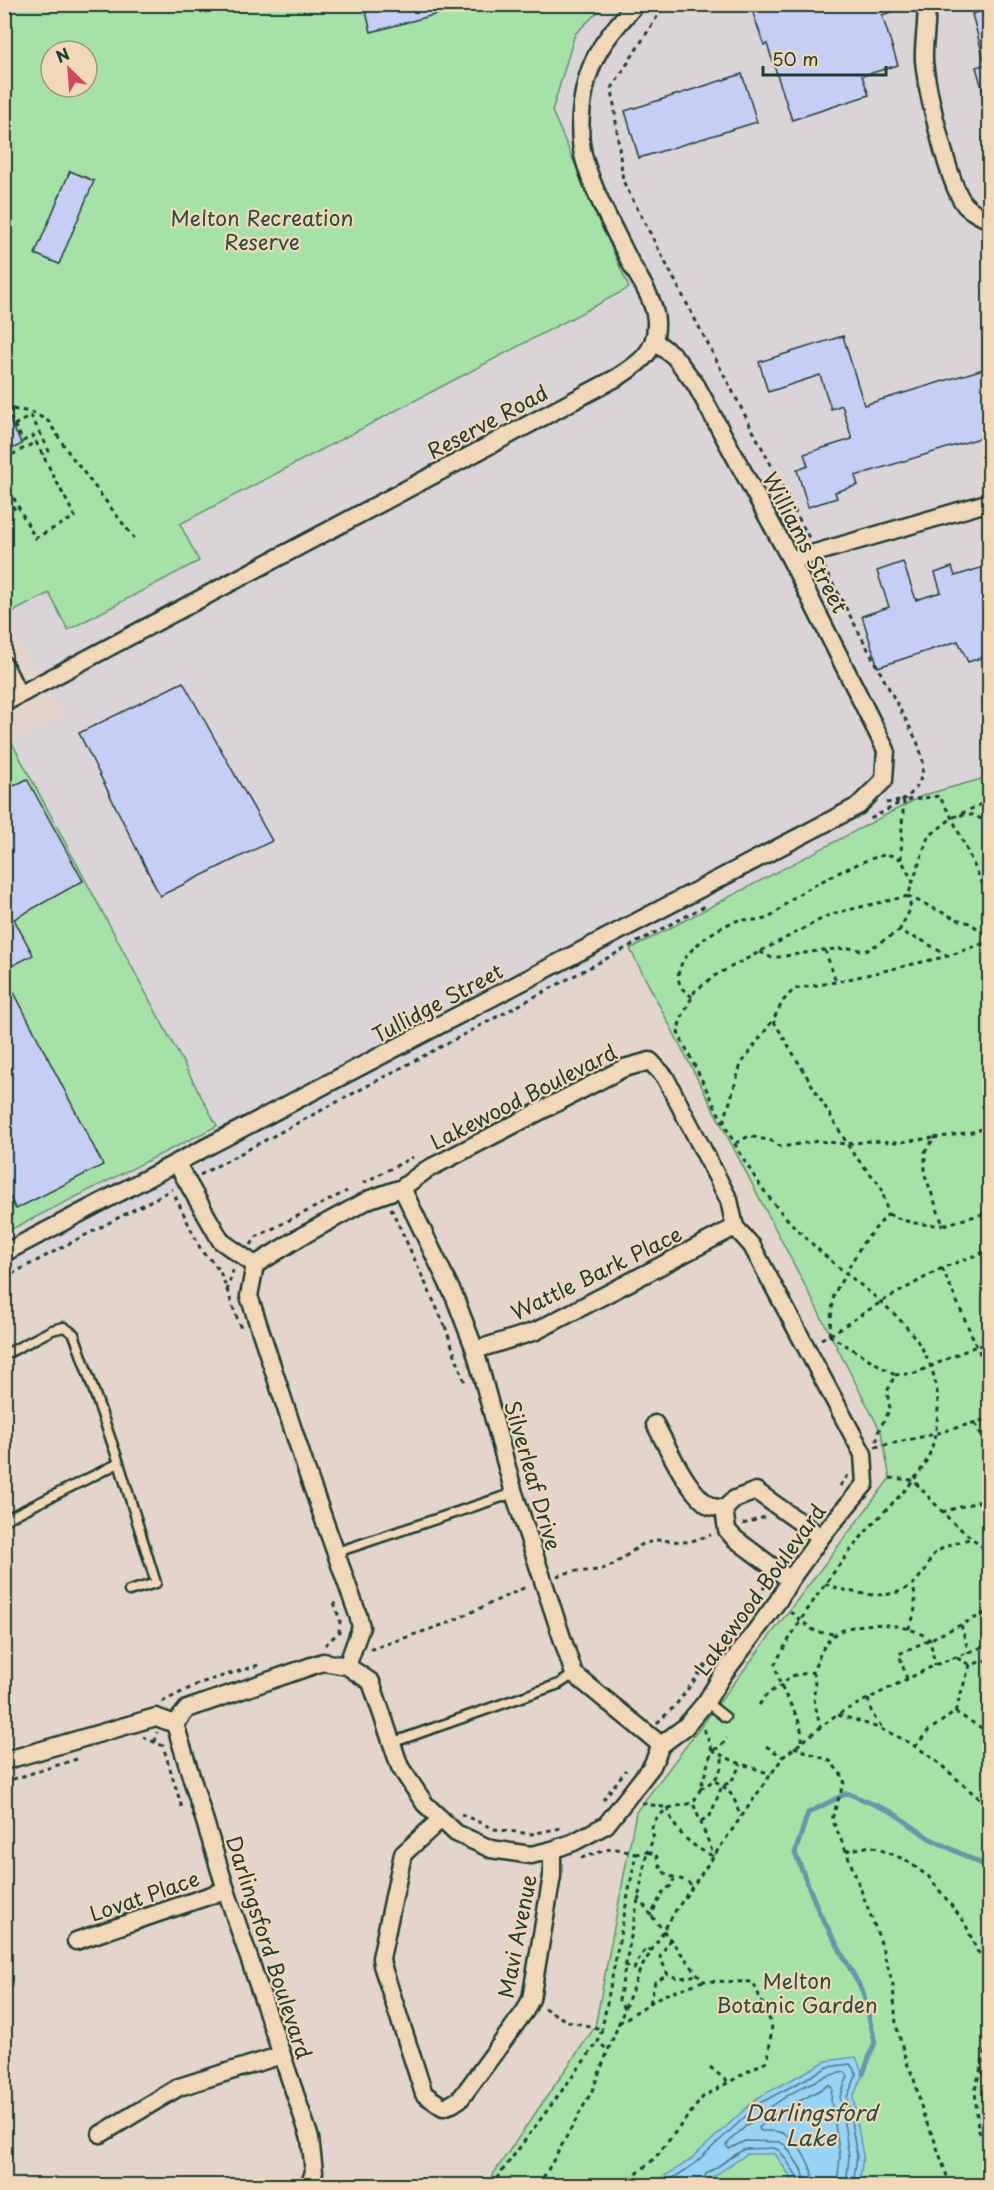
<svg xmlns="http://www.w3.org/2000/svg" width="994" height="2190" viewBox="0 0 994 2190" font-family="'Playpen Sans',sans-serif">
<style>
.built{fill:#dad3d8}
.green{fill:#a6e2a8;stroke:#62906e;stroke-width:1.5;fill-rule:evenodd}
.water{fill:#97d2f7;stroke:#6796a9;stroke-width:1.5}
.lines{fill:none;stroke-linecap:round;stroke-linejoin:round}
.shore{stroke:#4f7982;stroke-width:1.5}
.stream{stroke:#6796a9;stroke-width:5}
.building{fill:#c6cef6;stroke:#1f3d34;stroke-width:1.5}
.service-casing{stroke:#1f3d34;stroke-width:13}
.minor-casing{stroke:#1f3d34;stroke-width:21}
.path{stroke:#1f3d34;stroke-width:3;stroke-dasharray:4.5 4.5;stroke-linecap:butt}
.service{stroke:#f0d8b8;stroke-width:8}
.minor{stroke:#f0d8b8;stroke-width:16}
.labels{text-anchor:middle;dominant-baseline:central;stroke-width:4.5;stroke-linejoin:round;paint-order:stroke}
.park-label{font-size:21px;fill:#2c4e40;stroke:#f0d8b8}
.street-label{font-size:21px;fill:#1f3d34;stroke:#f0d8b8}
.water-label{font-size:22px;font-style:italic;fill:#2b4c48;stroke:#f0d8b8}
</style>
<rect width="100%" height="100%" fill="#e3d5cb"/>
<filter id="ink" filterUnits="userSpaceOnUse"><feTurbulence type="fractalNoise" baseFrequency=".0167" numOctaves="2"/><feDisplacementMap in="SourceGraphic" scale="12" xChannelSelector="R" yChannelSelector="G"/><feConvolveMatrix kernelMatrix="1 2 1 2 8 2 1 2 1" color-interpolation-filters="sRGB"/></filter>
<g filter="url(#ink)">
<!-- built -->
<path class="built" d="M605,5H989V777L924,795L5,1278V747L63,717L5,616L628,288L552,111L575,34Z"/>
<!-- green -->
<g class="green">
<path d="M4,5H605L575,34L552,111L629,288L180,524L199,561L68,630L49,593L5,616ZM51,51H87V87H51Z"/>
<path d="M12,743L217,1126L6,1232L5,1228L4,747Z"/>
<path d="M989,777V2185L485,2186L595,2027L636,1812L890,1478L881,1432L630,949L924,795Z"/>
</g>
<!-- water -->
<path class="water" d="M856,2057L863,2074L853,2097L863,2156L859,2185H792V2179L775,2154H747L710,2179L705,2185H650L689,2161L757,2098L826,2061Z"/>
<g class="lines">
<!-- shore -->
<g class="shore">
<path d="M661,2186L693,2165L760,2103L828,2067L850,2064L857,2074L847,2097L857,2156L853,2186"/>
<path d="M701,2186L706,2174L744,2149L774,2148L780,2151L797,2176L798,2186"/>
<path d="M806,2186L803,2172L786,2146L780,2142L745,2141L729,2149L726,2145C752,2117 807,2077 845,2072L848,2076L840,2097L849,2156L846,2186"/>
<path d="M815,2186C814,2170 799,2141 785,2134C778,2130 769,2131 761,2131L759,2128L770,2117L829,2085L832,2088L831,2100L840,2156L837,2186"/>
</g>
<!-- stream -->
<path class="stream" d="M863,2074L875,2042L863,1992L819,1912L795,1853L808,1813L847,1793L892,1812L929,1838L990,1868"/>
</g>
<!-- building -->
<g class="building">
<path d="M364,4H455L456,9L371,32Z"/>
<path d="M781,4H907V7L882,15L898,65L862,76L869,95L792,120L767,44L764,45L753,13Z"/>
<path d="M990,9V62L985,63L972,14Z"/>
<path d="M990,63V102H986L976,67Z"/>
<path d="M742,74L757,122L639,158L625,111Z"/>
<path d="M70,171L94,181L59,264L35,254Z"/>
<path d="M843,336L864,405L990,367V435L855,476L858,485L835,492L837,498L808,507L797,470L808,466L804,454L852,439L842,405L831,409L820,375L768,392L759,362Z"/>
<path d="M4,411L22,444L4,453Z"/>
<path d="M903,562L916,600L941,592L935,573L952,567L955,576L990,565V655L968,662L958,641L878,667L862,616L889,607L877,571Z"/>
<path d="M183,682L272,841L160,896L79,733Z"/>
<path d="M27,779L83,881L14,919L33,955L4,970V791Z"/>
<path d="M4,973L103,1165L16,1209L4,1187Z"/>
</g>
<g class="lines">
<!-- service casing -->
<g class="service-casing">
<g id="service">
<path d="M4,1355L52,1330L64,1327L74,1334L119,1463L4,1520"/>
<path d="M119,1463L156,1583L129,1591"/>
<path d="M337,1552L514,1493"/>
<path d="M706,1702L725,1717"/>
<path d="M391,1743L559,1684L574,1674"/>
</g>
</g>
<!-- minor casing -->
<g class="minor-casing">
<g id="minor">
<path d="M926,4C928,23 923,42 924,60C926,86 949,189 966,206C971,211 983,218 990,219"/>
<path d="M791,560L990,502"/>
<path d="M4,665L19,695"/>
<path d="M4,703L618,377C638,364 656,353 656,325C657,304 640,280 630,262C614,229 596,197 585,162C575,131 582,79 599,51C609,33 623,19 636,4"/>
<path d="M177,1164L221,1241L255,1265"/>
<path d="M402,1188L455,1298L475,1350L514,1493L574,1674L661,1745"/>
<path d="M4,1253L858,806L884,780L886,750L791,560L696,385L674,356L654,341"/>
<path d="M475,1350L536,1331L735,1227"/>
<path d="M655,1424C667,1446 688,1493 710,1506C714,1508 720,1508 724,1509"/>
<path d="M790,1580L734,1538L727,1530L724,1509L735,1499L756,1491L821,1537"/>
<path d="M175,1724L226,1890L310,2138L314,2172L309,2186"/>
<path d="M4,1761L156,1717L175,1724L187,1709L323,1662L347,1666L371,1682L400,1767L425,1804L456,1833L491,1849L531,1855L552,1850L574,1842L606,1825L652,1766L661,1745L685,1727L706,1702L722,1676L778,1601L790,1580L821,1537L865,1484L863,1454L752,1246L735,1227L729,1200L665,1077L650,1061L624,1068L426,1170L402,1188L370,1199L300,1237L255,1265L249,1296L309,1478L358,1615L361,1627L347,1666"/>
<path d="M441,1819L403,1854L381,1958L382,1965L424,2094L443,2107L452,2104L461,2098L525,2011L531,1999L552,1876V1850"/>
<path d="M76,1941L226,1890"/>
<path d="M101,2134L179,2087L282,2055"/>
</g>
</g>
<!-- path -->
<g class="path">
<path d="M670,4L662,9L612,88L623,181L810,540"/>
<path d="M4,408L32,412L48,421L69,453L134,538"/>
<path d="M11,408L10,417L23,441L40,433L49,451L42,454"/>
<path d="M14,425L31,416L40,433"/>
<path d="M4,459L36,442L75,517L35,538L4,480"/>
<path d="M4,490L16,512"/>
<path d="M824,567L917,741C919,748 923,757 923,764C923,796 893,806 870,819"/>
<path d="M907,800L939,796L952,818L990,900"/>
<path d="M886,803L900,801"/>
<path d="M960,815H973L990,823"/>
<path d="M901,859L902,824L904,801"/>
<path d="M908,896L956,919L970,923L990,938"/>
<path d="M899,931L911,908L908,896"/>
<path d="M825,950L836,982"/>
<path d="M760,952L772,958L824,950L849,948L866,951L899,931L923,941L948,956"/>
<path d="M692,997C689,994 684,991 682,988C664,962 716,927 736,921C746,918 758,922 768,918C777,914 784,904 793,898C809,887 871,854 888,855C892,855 897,858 901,859L913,882"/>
<path d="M724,1122L741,1064L773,1020"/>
<path d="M934,1138L972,1132L990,1126"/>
<path d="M736,1143L749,1136L772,1141L781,1147L818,1141L847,1144L871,1141L899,1142L934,1138L925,1152V1175L943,1225L990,1212"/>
<path d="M200,1175L705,906"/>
<path d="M363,1183L413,1157"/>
<path d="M175,1196L202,1252L214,1263L222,1276L241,1329"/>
<path d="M391,1208L445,1326L449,1324"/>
<path d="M888,1214C908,1223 921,1225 943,1225"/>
<path d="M251,1245L256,1237L347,1191"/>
<path d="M942,1268L990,1376"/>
<path d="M4,1278L173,1189"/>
<path d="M227,1291L233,1270"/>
<path d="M445,1326L465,1383"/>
<path d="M829,1335L834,1294L862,1244L888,1214L881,1186L854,1155L773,1020L783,1001L794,989L836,982L948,956L990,941"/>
<path d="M830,1335L881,1302L942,1268L990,1250"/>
<path d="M821,1339L829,1335L895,1375L887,1392L890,1409L877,1434V1444"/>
<path d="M895,1375L916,1373L976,1346L990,1345"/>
<path d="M975,1423L982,1436L990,1442"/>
<path d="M875,1447L935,1434L990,1418"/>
<path d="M890,1478L913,1480L951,1521L990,1553"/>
<path d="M840,1486L849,1474"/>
<path d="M942,1512L981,1501L990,1493"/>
<path d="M743,1524L765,1517"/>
<path d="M557,1576L573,1571H591L602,1569L613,1565L641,1545L656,1540L688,1542L711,1535"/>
<path d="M825,1584C851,1593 893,1604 915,1582C919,1578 924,1572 927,1567C929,1563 930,1558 933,1555C942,1546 960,1542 972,1538"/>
<path d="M790,1612L816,1632L834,1634"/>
<path d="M961,1625L969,1653"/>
<path d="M908,1629C917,1614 916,1600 913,1584"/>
<path d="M325,1645L339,1632L340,1621L333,1599"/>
<path d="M370,1648L372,1649L448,1623L528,1586"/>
<path d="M957,1658L970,1665"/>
<path d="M813,1672L815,1678L814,1699L820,1727"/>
<path d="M907,1679L899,1654L990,1611"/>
<path d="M868,1699L872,1714L883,1729"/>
<path d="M162,1702L200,1683L262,1664"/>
<path d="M759,1705L768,1693L781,1686L791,1676L813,1672C817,1661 823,1644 833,1636C854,1618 910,1622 930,1640L935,1665"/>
<path d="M955,1712L990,1733"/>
<path d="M838,1715C871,1724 904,1736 932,1758C952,1773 969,1792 990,1806"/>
<path d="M657,1723L675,1706L766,1585"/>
<path d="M704,1729L712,1750L700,1790L693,1803L714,1856"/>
<path d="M143,1737L163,1746L183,1811"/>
<path d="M802,1741C803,1722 791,1707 784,1692C779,1683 777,1674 775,1664C799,1620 827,1579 859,1540C878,1515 908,1492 924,1465C934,1449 937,1427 938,1409C939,1331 870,1297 821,1252C801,1234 781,1214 765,1192C730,1143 706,1086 678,1033L680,1021L695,991L716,975L831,914L908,896L928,837L952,818L990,800"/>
<path d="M155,1742L157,1732"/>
<path d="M766,1746L783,1757"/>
<path d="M794,1747L830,1761L845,1779L832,1819L846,1851L880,1940L893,1985L896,2024L906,2061L914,2079L924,2117L934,2139L948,2179L953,2186"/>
<path d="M915,1747L928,1731L955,1712L970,1665L990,1659"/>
<path d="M714,1749L720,1748L727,1738"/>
<path d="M712,1750L736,1762L771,1774"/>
<path d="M715,1781C732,1791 735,1798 740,1817"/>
<path d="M4,1782L77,1759"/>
<path d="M700,1789C715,1781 723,1774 722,1756"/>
<path d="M603,1800L626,1770"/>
<path d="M642,1803L668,1808L693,1803"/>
<path d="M461,1814L494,1829L531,1834L561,1828"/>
<path d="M701,1821L710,1816L722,1786L731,1782L741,1764"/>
<path d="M846,1851L871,1846L906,1860L929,1877L965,1923L977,1951L990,1963"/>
<path d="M636,1854L647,1852L654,1838C648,1822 657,1818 668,1808C672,1830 694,1849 714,1856"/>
<path d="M581,1858L613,1848L636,1854L602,2029"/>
<path d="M638,1897L651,1915L664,1890L671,1886L674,1879"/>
<path d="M670,1939L660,1957L668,1975C679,1979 687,1978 698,1974"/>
<path d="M625,1965L634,1969L641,1955L648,1948L651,1951"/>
<path d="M650,2003L655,1982L668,1975"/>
<path d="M544,2008L567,2021L602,2029L598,2042L608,2050"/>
<path d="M624,2009L619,2000L647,1852L656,1854C664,1886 675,1871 693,1886"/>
<path d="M619,2023L661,1996L703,1981"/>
<path d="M990,2033L975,2090L978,2129L990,2155"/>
<path d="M710,2067L729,2083"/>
<path d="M491,2186L598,2042"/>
<path d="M539,2186L592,2091L640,1970L676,1910L783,1757L836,1715L935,1665L990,1644"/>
<path d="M623,2186L655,2158L703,2097L768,2060L772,2025L753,1982L703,1981L651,1915"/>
</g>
<!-- service -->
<use href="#service" class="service"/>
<!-- minor -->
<use href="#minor" class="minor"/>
</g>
</g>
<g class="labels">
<!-- park labels -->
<g class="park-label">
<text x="262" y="217">Melton Recreation<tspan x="262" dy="24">Reserve</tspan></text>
<text x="797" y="1980">Melton<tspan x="797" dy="24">Botanic Garden</tspan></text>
</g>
<!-- street labels -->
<g class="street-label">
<text transform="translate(487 421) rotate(-28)">Reserve Road</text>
<text transform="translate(806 542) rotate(62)">Williams Street</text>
<text transform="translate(437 1002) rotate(-28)">Tullidge Street</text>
<text transform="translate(523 1096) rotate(-27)">Lakewood Boulevard</text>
<text transform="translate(596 1272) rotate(-26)">Wattle Bark Place</text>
<text transform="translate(534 1475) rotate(74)">Silverleaf Drive</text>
<text transform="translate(759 1589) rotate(-54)">Lakewood Boulevard</text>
<text transform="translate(144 1895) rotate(-19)">Lovat Place</text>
<text transform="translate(516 1936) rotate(-79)">Mavi Avenue</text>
<text transform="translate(270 1947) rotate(72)">Darlingsford Boulevard</text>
</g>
<!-- water labels -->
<g class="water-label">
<text x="811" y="2111">Darlingsford<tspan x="811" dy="25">Lake</tspan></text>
</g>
</g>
<!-- margin -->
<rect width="994" height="2190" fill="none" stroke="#f0d8b8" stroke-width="24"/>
<rect x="12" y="12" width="970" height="2166" fill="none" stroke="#1f3d34" stroke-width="2" filter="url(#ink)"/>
<!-- north arrow -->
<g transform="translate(69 69) rotate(335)"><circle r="28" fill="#f0d8b8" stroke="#9c9a83" stroke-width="1.5"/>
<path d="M0-4.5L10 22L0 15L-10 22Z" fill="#d1495b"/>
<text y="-9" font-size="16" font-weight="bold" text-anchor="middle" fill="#1f3d34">N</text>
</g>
<!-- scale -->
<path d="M763 66v9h123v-9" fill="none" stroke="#1f3d34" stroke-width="3"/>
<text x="772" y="66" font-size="18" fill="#1f3d34" stroke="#f0d8b8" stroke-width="4.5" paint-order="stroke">50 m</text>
</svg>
